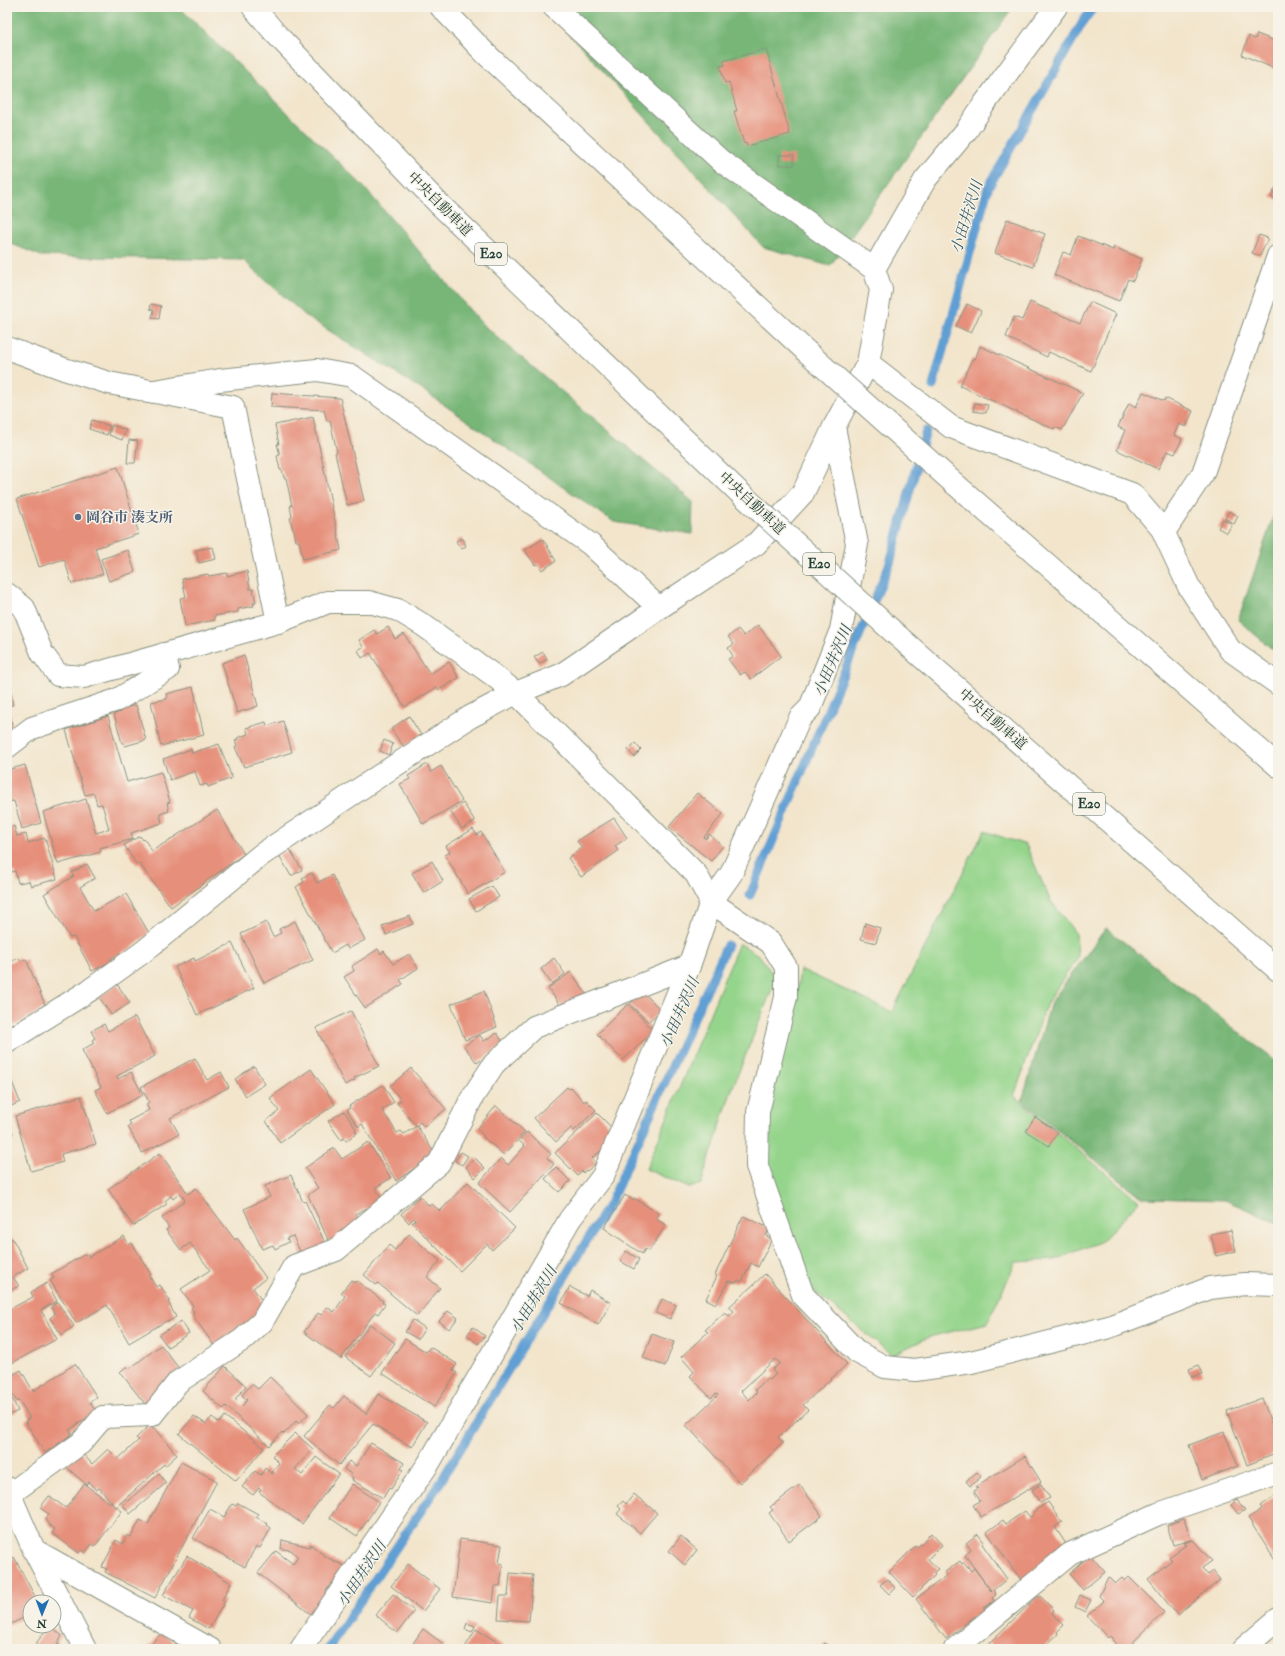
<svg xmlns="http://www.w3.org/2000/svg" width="1285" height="1656" viewBox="0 0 1285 1656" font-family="'IM FELL Double Pica','Noto Serif JP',serif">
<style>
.green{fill:#94d48b;stroke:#5a8860}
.forest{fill:#77b677;stroke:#4b7a56}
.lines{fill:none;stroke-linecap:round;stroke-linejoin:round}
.stream{stroke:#619fd3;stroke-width:9}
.building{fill:#e6907c;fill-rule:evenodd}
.minor-casing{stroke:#889180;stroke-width:24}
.highway-casing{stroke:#889180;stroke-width:24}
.minor{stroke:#fff;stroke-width:22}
.highway{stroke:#fff;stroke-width:22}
.highway-bridge-casing{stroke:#889180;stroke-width:24;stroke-linecap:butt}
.highway-bridge{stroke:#fff;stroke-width:22}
.service-dot{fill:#5c6f8a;stroke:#f7f3e8;stroke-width:1.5}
.labels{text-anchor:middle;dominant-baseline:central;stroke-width:3;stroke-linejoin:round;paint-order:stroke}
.shield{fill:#f7f3e8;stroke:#60746a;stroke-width:1}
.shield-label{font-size:13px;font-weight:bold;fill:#1f3d34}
.street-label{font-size:14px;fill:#1f3d34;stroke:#f7f3e8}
.service-label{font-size:14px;font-weight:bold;fill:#4e5e75;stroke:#f7f3e8;text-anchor:start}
.water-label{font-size:15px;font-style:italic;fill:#335a64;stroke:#f7f3e8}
</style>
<rect width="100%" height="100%" fill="#f7f3e8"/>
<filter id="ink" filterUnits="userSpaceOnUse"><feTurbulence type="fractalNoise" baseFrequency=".025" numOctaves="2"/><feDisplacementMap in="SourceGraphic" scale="8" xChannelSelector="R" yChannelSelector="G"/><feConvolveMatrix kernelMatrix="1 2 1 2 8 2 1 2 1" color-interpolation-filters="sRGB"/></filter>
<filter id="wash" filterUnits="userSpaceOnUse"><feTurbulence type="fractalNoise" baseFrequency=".012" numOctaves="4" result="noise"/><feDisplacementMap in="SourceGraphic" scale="16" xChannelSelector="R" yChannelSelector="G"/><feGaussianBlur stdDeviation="0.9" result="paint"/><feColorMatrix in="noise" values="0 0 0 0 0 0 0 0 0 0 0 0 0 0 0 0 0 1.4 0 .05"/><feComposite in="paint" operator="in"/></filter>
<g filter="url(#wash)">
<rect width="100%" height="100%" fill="#f2e5cc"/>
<!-- green -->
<g class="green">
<path d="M984,831L1026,845L1050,900L1076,934L1078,957L1047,1003L1014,1096L1139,1201L1102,1241L1054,1260L1016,1262L987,1323L929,1337L892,1355L810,1288L763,1165L766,1111L795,1008L800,969L892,1012Z"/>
<path d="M739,943L760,956L776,979L732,1089L701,1184L689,1188L646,1169Z"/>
</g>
<!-- forest -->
<g class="forest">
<path d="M7,7H179L362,185L482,324L693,502L692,534L614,522L424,391L306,316L243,260L41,256L7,242Z"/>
<path d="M545,7H1013L830,266L763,247Z"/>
<path d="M1278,503V654L1238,620Z"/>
<path d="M1106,928L1278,1063V1223L1225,1200L1142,1198L1022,1101L1051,1002Z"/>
</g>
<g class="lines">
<!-- stream -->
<g class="stream">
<path d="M933,386L988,188L1084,20L1094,7"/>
<path d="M750,895L890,563L926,431"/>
<path d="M328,1649L441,1481L612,1199L727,945"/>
</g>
</g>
<g id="blocks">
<!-- building -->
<g class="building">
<path d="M1257,34L1278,42V70L1242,55L1249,36L1255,39Z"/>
<path d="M766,49L790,134L747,146L746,143L744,144L734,111H737L729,82L725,83L720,66L725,65L723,61Z"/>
<rect x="779" y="155" width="15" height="10"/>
<path d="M1277,185H1278V200L1271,197Z"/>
<path d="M1007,219L1045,234L1033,267L995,253Z"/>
<path d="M1259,235L1268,238L1260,256L1252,253Z"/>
<path d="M1078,236L1113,250L1114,247L1142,259L1133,281L1128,279L1119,301L1054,275L1063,252L1071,255Z"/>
<path d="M1030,302L1080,323L1090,302L1116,314L1091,371L1049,352L1047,357L1006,337L1014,317L1022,320Z"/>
<path d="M151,304L161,306L159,319L152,318L154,310L150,309Z"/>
<path d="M967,304L981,311L971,333L956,326Z"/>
<path d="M980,346L1083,393L1062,430L1055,427L1054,429L960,386L972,359H975Z"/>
<path d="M1143,392L1164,401L1165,398L1193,411L1186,427L1179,424L1174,435L1182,439L1175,454L1167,451L1158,469L1117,450L1125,430L1118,427L1129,403L1136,407Z"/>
<path d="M272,393L340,398L364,501L347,505L335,453L337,452L330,421H327L324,410L271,407Z"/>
<path d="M975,403L988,405L986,413L973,411Z"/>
<path d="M313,417L341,550L303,559L299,541H296L294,530H293L290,518L292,517L290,506H292L286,478H284L282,470H280L277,456L280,455L277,444H279L275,425Z"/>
<path d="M92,420L110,426L107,435L89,429Z"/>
<path d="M112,425L126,430L122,440L109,435Z"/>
<path d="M129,440L138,441L135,463H127Z"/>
<path d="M118,467L139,534L95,548L103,574L72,584L64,559L39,567L17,499Z"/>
<path d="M1229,511L1238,516L1234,524L1225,518Z"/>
<path d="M1223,519L1232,524L1227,533L1218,528Z"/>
<path d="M462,538L466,546L461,549L456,541Z"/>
<path d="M543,539L556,561L542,570L538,564L535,565L525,550Z"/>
<path d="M213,547L216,559L199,563L196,550Z"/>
<path d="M128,550L135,572L109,581L101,559Z"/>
<path d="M247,571L250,589H253L256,603H253L254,606L238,609V612L214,616L215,620L185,626L180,598L186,597L182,579L208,574L209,576L227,573V576Z"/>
<path d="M758,625L781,656L751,679L745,672L740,675L728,659L733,656L728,648L734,644L728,637L738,629L744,636Z"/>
<path d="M388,627L395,639L404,634L430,674L449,662L459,678L439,690L437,687L405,707L370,653L362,658L358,650L363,647L359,640L374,630L377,634Z"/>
<path d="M543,652L547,659L539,664L534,657Z"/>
<path d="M244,655L258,706L237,713L222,663Z"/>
<path d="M7,673L13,705L7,706Z"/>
<path d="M193,687L204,735L161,746L151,702L167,699L166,694Z"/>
<path d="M136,705L146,740L125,746L124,743H122L114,714L121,712L120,709Z"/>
<path d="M9,707L14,737L7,738V708Z"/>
<path d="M108,716L127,782L161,772L170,802L167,803L169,811L160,814L162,823L131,833L133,839L100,848L101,852L58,864L43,812L86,799L96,833L109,829L102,804L97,805L94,793L85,795L66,730Z"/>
<path d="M409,716L421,735L404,747L391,729Z"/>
<path d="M283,721L292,752L244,767L235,747L237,746L235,740H238L237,738L248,734L246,728L266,722L267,726Z"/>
<path d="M384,740L393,744L389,755L380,751Z"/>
<path d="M635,743L641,750L634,757L628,750Z"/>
<path d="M219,744L232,778L208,787L207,784L200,786L195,771L170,780L163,759L191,749L192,753Z"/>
<path d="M427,764L431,772L441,766L462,801L423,824L400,784L410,779L408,776Z"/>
<path d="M25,765L41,823L22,829L14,801L7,802V770Z"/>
<path d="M697,793L723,814L704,837L706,839L709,834L723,846L711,861L669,827Z"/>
<path d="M463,803L475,821L462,829L450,811Z"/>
<path d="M217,810L244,854L171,907L139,863L137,865L124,845L140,836L143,840L144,839L152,851Z"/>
<path d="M7,818L10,827L14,826L17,836L26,834L28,843L45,838L57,879L31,886L29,881L18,883L15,871L7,873Z"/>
<path d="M614,818L627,838L615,846L618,851L581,877L568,858L582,848L577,841Z"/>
<path d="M473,829L477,835L481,832L505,872L468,894L445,855L450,852L446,846Z"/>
<path d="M290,849L302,870L291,876L279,855Z"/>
<path d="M432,861L443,881L424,893L412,873Z"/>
<path d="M87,864L95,878L80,887L94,911L126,894L149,933L133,947L110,959L112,961L92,971L74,937L70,938L44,894L74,876L71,873Z"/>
<path d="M312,873L317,883L332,875L365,940L348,949L346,945L332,953L296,887L304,882L302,878Z"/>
<path d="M492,886L499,897L476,911L469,899Z"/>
<path d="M410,916L413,924L386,935L382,926Z"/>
<path d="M295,921L313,960L264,983L241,934L266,922L273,937L281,933L279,929Z"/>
<path d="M865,923L880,928L876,943L861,939Z"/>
<path d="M232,943L254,988L197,1015L175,967L194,958L195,961Z"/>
<path d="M378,949L381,954L384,951L393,964L409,954L418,968L400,980L403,984L365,1008L344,977L354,971L352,966Z"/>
<path d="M19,958L21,961L26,959L46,1007L14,1026L13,1023L7,1026V963Z"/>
<path d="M554,958L565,974L552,984L541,969Z"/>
<path d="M571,972L587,995L564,1011L548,988Z"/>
<path d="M117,984L130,1003L111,1015L99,997Z"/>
<path d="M484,991L497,1027L465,1040L451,1004Z"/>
<path d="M643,992L661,1010L648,1022L630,1004Z"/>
<path d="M628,1004L654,1031L623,1060L597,1034Z"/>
<path d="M351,1011L379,1066L354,1078L355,1080L345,1085L316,1028Z"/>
<path d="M135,1017L155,1056L117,1076L118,1079L131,1072L143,1095L107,1113L95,1090L101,1087L82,1050L94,1043L92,1040L95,1038L91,1031L104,1024L108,1031Z"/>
<path d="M497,1033L504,1044L477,1063L464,1046L480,1035L484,1041Z"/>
<path d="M195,1058L207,1080L221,1072L229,1087L170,1118L179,1134L142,1153L128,1127L131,1125L129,1121L149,1110L146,1104L149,1102L141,1087Z"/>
<path d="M254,1066L265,1084L246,1096L235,1079Z"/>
<path d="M411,1068L446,1109L424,1127L420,1122L416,1126L397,1103L401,1100L390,1086Z"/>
<path d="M7,1069L20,1102L7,1108Z"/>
<path d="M311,1069L335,1104L280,1143L266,1121L279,1111L270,1098Z"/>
<path d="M383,1085L394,1102L382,1110L397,1133L401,1131L404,1134L417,1126L435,1154L396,1181L362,1124L358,1127L347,1110L350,1108L349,1106Z"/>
<path d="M567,1087L569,1089L571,1087L584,1102L586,1100L596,1110L574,1131L571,1128L556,1142L534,1118Z"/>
<path d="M81,1096L96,1144L61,1154L63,1162L31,1171L15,1116Z"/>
<path d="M496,1106L525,1132L504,1155L483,1137L484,1136L477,1129Z"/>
<path d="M344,1111L356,1129L355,1130L357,1133L346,1141L344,1138L341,1140L328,1121Z"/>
<path d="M597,1113L611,1127L603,1149L592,1158L596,1163L587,1171L586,1170L583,1173L582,1171L577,1175L555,1153Z"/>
<path d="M1035,1117L1058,1132L1049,1146L1026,1131Z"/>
<path d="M7,1119L13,1134L7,1137Z"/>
<path d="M527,1132L551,1154L547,1158L554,1164L510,1212L479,1183L501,1158L508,1165L525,1146L519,1141Z"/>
<path d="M368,1142L391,1178L375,1188L383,1200L368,1209L367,1208L355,1214L360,1221L330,1244L308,1195L318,1188L305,1168L334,1148L342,1159Z"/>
<path d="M461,1152L468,1156L462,1165L455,1161Z"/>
<path d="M160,1153L188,1194L196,1188L235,1240L237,1238L266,1278L253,1288L263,1302L248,1329L215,1347L192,1314L194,1312L191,1308L193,1306L181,1289L210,1270L190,1243L181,1250L166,1230L169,1228L162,1218L185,1200L180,1193L173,1199L171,1196L165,1201L167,1204L133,1226L108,1189Z"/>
<path d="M475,1158L485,1168L475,1178L466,1167Z"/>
<path d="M556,1167L570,1181L559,1192L545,1179Z"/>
<path d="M291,1175L303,1202L305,1201L327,1247L303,1258L293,1236L287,1238L289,1242L275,1249L273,1245L262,1249L244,1209L270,1197L265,1186Z"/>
<path d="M468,1182L515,1228L492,1250L487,1244L460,1271L412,1223L416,1220L414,1218L409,1223L401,1214L420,1196L429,1206L432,1204L440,1211Z"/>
<path d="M625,1195L633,1200L634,1198L659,1214L656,1219L666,1225L649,1251L645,1249L642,1254L604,1228Z"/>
<path d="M743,1216L769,1228L766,1236L772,1239L758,1267L751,1263L742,1282L738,1280L736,1283L728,1281L716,1304L706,1299L717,1276L715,1275Z"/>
<path d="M1231,1230L1236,1251L1216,1256L1211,1234Z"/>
<path d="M409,1234L440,1261L427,1277L440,1288L417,1316L378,1283L376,1285L364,1275L389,1245L395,1250Z"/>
<path d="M124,1236L129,1245L132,1243L151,1275L149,1276L156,1287L160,1285L170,1301L168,1302L176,1317L168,1322V1320L129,1343L107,1305L76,1323L50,1280L54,1278L51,1274L87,1253L89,1257Z"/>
<path d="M12,1238L28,1268L13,1277L19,1286L7,1292V1241Z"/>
<path d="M626,1251L639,1259L634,1269L620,1261Z"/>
<path d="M765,1274L847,1364L803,1405L808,1410L778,1437L783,1443L740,1483L686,1425L718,1395L716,1394L711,1398L690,1376L694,1372L681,1357L708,1332L705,1330L725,1312L729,1316L734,1311L729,1307ZM775,1359L780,1363L772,1370L776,1374L770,1380L768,1378L755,1390L757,1392L749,1400L741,1391Z"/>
<path d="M351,1280L355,1283L357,1281L383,1301L382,1302L385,1304L378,1314L375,1312L341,1359L304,1332L318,1313L321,1315L327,1307L334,1312L345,1296L341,1293Z"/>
<path d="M47,1283L57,1301L41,1310L57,1339L10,1364L7,1358V1307L8,1310L33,1297L31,1292Z"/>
<path d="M570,1287L587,1296L590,1290L611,1303L598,1325L561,1303Z"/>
<path d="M662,1299L676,1305L670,1319L656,1313Z"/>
<path d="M57,1302L74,1326L62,1335L50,1318L55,1314L51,1307Z"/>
<path d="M448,1311L458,1318L449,1329L439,1321Z"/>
<path d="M413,1320L425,1328L418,1339L405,1332Z"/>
<path d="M181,1321L189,1333L168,1347L159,1335Z"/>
<path d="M370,1324L395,1343L371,1376L345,1357Z"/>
<path d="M473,1327L485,1336L478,1344L467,1335Z"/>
<path d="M652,1334L674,1342L665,1366L643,1358Z"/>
<path d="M405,1339L426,1352L430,1347L457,1364L453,1370L457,1373L434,1407L382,1373Z"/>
<path d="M161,1345L184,1375L160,1394L145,1404L120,1372L127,1366L129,1369Z"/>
<path d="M75,1364L97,1397L90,1402L96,1412L69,1430L72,1434L45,1453L25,1421L30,1418L19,1400L17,1402L7,1385V1378L21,1370L33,1391Z"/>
<path d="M1199,1365L1203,1374L1192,1377L1189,1369Z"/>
<path d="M225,1366L246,1386L235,1399L242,1406L247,1400L242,1395L252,1384L258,1389L270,1377L308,1414L299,1424L296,1421L284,1434L282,1432L269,1446L226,1406L223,1409L203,1391Z"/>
<path d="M7,1388L18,1411L7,1416Z"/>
<path d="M378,1394L427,1422L412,1447L373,1424L339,1465L304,1436L330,1405L334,1408L344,1396L366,1414Z"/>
<path d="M1262,1398L1278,1441V1453L1247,1465L1227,1411Z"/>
<path d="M194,1416L206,1424L212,1417L219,1423L225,1416L264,1448L236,1481L179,1434Z"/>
<path d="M150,1425L154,1429L155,1428L177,1455L165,1466L164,1464L116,1507L99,1488L96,1490L89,1482L87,1485L65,1466L81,1452L92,1464L108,1449L118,1459L139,1440L136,1438Z"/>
<path d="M1224,1432L1238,1466L1202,1480L1189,1445Z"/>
<path d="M295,1433L313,1449L295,1469L302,1475L316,1457L339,1474L302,1524L259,1492L261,1489L259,1488L253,1495L242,1487L255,1471L261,1475L265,1468L272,1474L274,1472L272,1471L279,1463L272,1456Z"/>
<path d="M371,1443L404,1463L401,1469L403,1470L391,1489L389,1488L383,1498L352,1480L353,1478L350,1476L351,1474L344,1469L349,1461L356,1466Z"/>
<path d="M1025,1456L1041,1482L981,1517L973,1505L980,1501L974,1491L978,1489L976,1486Z"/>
<path d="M181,1462L217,1481L155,1598L105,1572L107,1569L102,1567L116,1540L123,1544L127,1535L131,1537L140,1520L148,1524Z"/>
<path d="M977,1472L981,1477L970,1486L966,1481Z"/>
<path d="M159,1474L166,1483L130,1514L123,1505Z"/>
<path d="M84,1484L122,1511L95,1546L92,1544L85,1553L81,1550L79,1553L52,1533L55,1529L49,1525L45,1519L49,1514L40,1508L49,1496L66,1508Z"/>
<path d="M352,1484L379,1502L357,1536L330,1518Z"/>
<path d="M1041,1484L1050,1498L1040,1503L1032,1490Z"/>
<path d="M800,1485L822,1516L789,1541L769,1513L773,1510L770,1507Z"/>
<path d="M634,1494L657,1513L640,1533L617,1514L621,1509L618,1506L623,1501L626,1504Z"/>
<path d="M1277,1495L1278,1497V1565L1248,1518L1262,1509L1260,1506Z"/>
<path d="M1237,1500L1245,1510L1238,1514L1231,1505Z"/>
<path d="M1048,1502L1062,1522L1055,1527L1068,1547L1021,1580L987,1532L1003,1520L1006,1524L1025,1511L1030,1517L1034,1514L1033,1512Z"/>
<path d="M238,1503L258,1514L256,1517L268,1524L267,1525L271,1528L260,1548L256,1546L245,1567L193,1538L210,1509L224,1517L232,1504L236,1506Z"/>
<path d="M1184,1519L1191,1540L1173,1545L1167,1525Z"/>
<path d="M931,1533L942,1545L928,1559L938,1569L933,1573L935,1575L913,1597L889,1572L916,1545L918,1547Z"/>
<path d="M978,1534L984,1542L982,1544L1007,1579L993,1590L996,1595L992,1598L994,1601L984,1608L986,1610L976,1618L975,1616L946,1639L916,1599L947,1575L945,1572L960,1561L962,1564L964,1562L971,1571L974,1568L991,1591L965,1555L971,1550L966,1543Z"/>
<path d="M681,1536L697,1550L685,1565L669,1551Z"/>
<path d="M460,1539L502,1545L499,1563L503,1564L500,1586H495L493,1603L453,1597Z"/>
<path d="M282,1540L310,1547V1544L326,1557L345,1566L326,1591L329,1594L313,1616L258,1573L276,1551L293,1564L298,1557L291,1550L281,1549Z"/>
<path d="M1193,1540L1212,1561L1202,1568L1208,1575L1213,1571L1220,1580L1177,1615L1148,1579L1172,1560L1169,1557L1186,1545L1183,1543Z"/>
<path d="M1090,1555L1105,1572L1083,1590L1069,1574Z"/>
<path d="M187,1556L231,1583L222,1600L225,1601L209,1629L189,1618L193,1611L163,1595Z"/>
<path d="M14,1557L38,1602H30V1606L26,1608L29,1615L7,1626V1558L12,1559Z"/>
<path d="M408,1564L440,1589L423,1611L391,1586Z"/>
<path d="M510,1573L533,1575L529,1621L498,1619L500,1596H508Z"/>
<path d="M1108,1577L1115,1584L1122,1578L1125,1581L1129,1577L1164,1612L1126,1649L1122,1646L1120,1648L1110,1636L1108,1638L1087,1616L1104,1601L1099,1596Z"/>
<path d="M887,1579L895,1588L889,1594L880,1585Z"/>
<path d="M393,1594L414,1611L397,1633L376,1615Z"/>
<path d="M1080,1595L1091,1600L1085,1612L1075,1607Z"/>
<path d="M1040,1596L1054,1610L1052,1613L1064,1625L1057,1632L1058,1634L1042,1649H995L989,1643L1036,1598Z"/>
<path d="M467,1623L475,1626L472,1632L465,1629Z"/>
<path d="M48,1627L51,1629L52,1627L62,1636L57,1643L65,1649H32Z"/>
<path d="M423,1629L445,1645L442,1649H409Z"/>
<path d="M476,1629L507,1648L464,1649Z"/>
<path d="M162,1632L181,1649H147Z"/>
<path d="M825,1643L832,1649H820Z"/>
</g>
</g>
</g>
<g filter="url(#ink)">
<use href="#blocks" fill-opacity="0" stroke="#889180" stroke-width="1"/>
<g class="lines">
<!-- minor casing -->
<g class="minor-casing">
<g id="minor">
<path d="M874,269L925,180L966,131L985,103L1056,7"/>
<path d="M7,348L64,369L109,383L233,407L278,622"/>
<path d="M868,363L951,427L1132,494L1162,529L1189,587L1230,650L1278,684"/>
<path d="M148,392L220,380L317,370L352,376L590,544L659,608"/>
<path d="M1164,532L1203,473L1278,256"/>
<path d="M7,594L24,608L42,653L58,675L84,677L278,622L328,602H369L398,610L423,625L493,675L516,693L696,874L711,902L771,943L786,967V997L758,1112L757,1166L803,1295L857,1352L885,1367L915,1370L971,1362L1109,1327L1210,1288L1245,1284L1278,1285"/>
<path d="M7,747L32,728L117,700L168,669L164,654"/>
<path d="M7,1042L90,990L143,952L261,855L379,776L470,717L516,693L561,675L659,608L756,544L803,493L834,427L868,363L881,290L874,269L721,161L554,7"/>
<path d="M7,1488L34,1550L210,1649"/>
<path d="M7,1496L81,1443L103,1417L152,1415L178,1382L242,1340L262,1322L294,1266L336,1250L439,1163L473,1096L494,1064L534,1027L689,966"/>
<path d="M34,1550L85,1649"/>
<path d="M301,1649L429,1463L570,1219L603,1176L689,966L711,902L731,874L800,718L810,708L841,630L857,544L834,427"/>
<path d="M955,1649L1070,1554L1158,1514L1278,1473"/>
<path d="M1243,1649L1278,1619"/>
</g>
</g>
<!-- highway casing -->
<g class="highway-casing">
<g id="highway">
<path d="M253,7L276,34L437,202L739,492"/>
<path d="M441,7L486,54L806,351"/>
<path d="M955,484L1278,766"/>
<path d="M899,637L1278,970"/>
</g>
</g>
<!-- minor -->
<use href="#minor" class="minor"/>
<!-- highway -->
<use href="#highway" class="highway"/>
<!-- highway-bridge casing -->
<g class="highway-bridge-casing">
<g id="highway-bridge">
<path d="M806,351L955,484"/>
<path d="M739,492L899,637"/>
</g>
</g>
<!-- highway-bridge -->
<use href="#highway-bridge" class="highway-bridge"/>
</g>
</g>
<!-- markers -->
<circle class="service-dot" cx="78" cy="517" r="4"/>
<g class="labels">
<!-- shield labels -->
<g class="shield">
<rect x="475" y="243" width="32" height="22" rx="3"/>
<rect x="803" y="553" width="32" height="22" rx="3"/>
<rect x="1073" y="793" width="32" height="22" rx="3"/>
</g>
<g class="shield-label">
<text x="491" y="254">E20</text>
<text x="819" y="564">E20</text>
<text x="1089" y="804">E20</text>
</g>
<!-- street labels -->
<g class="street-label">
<text transform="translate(440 204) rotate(45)">中央自動車道</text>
<text transform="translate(752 503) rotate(43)">中央自動車道</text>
<text transform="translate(993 719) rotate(41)">中央自動車道</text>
</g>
<!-- service labels -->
<g class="service-label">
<text x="86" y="517">岡谷市 湊支所</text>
</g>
<!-- water labels -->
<g class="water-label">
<text transform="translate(967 217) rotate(-73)">小田井沢川</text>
<text transform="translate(833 661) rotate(-67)">小田井沢川</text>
<text transform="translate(680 1013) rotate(-66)">小田井沢川</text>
<text transform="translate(534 1300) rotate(-59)">小田井沢川</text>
<text transform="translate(362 1574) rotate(-56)">小田井沢川</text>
</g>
</g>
<!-- margin -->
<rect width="1285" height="1656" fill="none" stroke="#f7f3e8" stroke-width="24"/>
<!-- north arrow -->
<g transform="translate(42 1614) rotate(181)"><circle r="19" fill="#f7f3e8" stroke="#a1aaa0"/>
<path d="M0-3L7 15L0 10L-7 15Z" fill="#1f6fb2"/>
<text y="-6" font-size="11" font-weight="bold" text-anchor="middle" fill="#1f3d34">N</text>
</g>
</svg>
